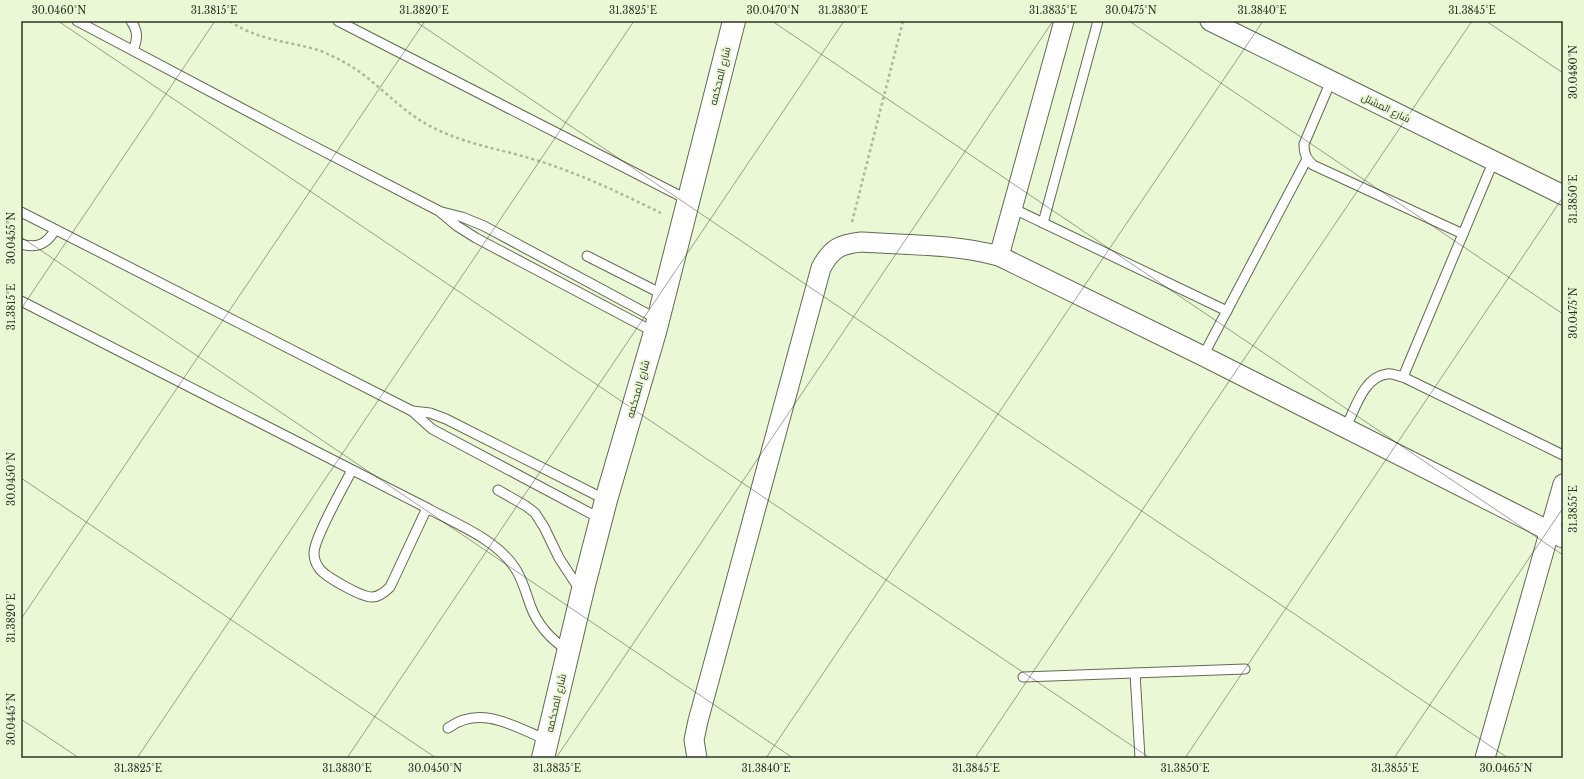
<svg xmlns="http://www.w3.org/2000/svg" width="1584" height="779" viewBox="0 0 1584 779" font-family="'Libre Baskerville',Cairo,serif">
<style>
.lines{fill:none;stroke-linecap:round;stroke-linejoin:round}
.service-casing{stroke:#616c4f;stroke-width:11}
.minor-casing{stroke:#616c4f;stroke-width:21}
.tertiary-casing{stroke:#616c4f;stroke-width:24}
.path{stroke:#acb79c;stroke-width:2.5;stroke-dasharray:3 3;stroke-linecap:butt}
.service{stroke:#fff;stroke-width:9}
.minor{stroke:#fff;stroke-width:19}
.tertiary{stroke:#fff;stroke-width:22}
.ticks{fill:none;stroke:#2e3326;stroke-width:1;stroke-opacity:0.45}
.labels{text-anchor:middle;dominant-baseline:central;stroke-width:4;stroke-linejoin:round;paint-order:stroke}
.street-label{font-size:10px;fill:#2e3326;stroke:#eaf8d6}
.neatline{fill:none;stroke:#2e3326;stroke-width:1.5}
.ticks-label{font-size:10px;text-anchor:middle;fill:#2e3326}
</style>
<rect width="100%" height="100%" fill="#eaf8d6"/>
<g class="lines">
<!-- service casing -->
<g class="service-casing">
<g id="service">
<path d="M77,21L298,138L439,211L457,226L476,238L654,332"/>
<path d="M131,21C138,31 138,39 133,50"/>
<path d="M338,21L688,200"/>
<path d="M1331,81L1304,144C1304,154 1306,158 1313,165L1463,234"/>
<path d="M1012,208L1227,311"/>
<path d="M21,212L412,411L432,429L601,519"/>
<path d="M442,212L462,217L484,226L657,319"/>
<path d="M1043,223L1098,21"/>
<path d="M21,244C37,249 47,244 55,230"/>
<path d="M587,256L664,295"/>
<path d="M21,301L427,508C456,524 496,539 515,568C523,580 526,594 531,607C538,626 552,640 568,651"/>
<path d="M1203,356L1307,159"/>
<path d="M1403,377L1494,160"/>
<path d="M412,411L430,413L446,419L606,500"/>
<path d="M1345,429C1355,410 1363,377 1387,374C1392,373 1398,376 1403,377L1563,455"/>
<path d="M352,470C344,486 314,538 314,553C314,558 316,564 319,568C324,576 361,597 372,597C379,597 385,592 390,587L427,508"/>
<path d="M498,490L526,506L535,513L544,527L559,558L580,590"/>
<path d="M1135,673L1140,758"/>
<path d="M1023,677L1245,669"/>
<path d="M448,728C481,704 515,727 547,740"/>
</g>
</g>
<!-- minor casing -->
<g class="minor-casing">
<g id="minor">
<path d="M1210,21L1563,195"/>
<path d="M999,256L1064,21"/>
<path d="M697,758L694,740L698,721L821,268C831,249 840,244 861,242C907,245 955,244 999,256L1203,356L1563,538"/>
<path d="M1485,758L1563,484"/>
</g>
</g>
<!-- tertiary casing -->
<g class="tertiary-casing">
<path id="tertiary" d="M543,758L584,585L606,500L655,332L734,21"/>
</g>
<!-- path -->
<g class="path">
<path d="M230,21C258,41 290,41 321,51C328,54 334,57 340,60C374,77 397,109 430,126C467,146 509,150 548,164C587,177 624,195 661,213"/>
<path d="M852,222L903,21"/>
</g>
<!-- service -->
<use href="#service" class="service"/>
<!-- minor -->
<use href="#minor" class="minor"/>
<!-- tertiary -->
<use href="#tertiary" class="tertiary"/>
</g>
<!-- ticks -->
<path class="ticks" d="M58,21L1150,758M415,21L1508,758M772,21L1563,555M1129,21L1563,314M1486,21L1563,73M21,237L793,758M21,309L215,21M21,478L436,758M21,619L425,21M21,719L79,758M137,758L634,21M347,758L844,21M556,758L1053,21M766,758L1263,21M975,758L1472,21M1185,758L1563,197M1394,758L1563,508"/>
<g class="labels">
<!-- street labels -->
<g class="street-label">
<text transform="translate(720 76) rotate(-76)">شارع المحكمه</text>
<text transform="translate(1386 108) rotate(26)">شارع المشتل</text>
<text transform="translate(638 389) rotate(-74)">شارع المحكمه</text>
<text transform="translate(556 703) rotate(-77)">شارع المحكمه</text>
</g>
</g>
<!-- border -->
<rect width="1584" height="779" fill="none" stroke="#eaf8d6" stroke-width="44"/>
<rect x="22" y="22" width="1540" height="735" class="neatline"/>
<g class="ticks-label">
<text x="59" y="14">30.0460°N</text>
<text x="214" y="14">31.3815°E</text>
<text x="424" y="14">31.3820°E</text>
<text x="633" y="14">31.3825°E</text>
<text x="773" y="14">30.0470°N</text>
<text x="843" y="14">31.3830°E</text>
<text x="1053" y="14">31.3835°E</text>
<text x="1131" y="14">30.0475°N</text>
<text x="1262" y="14">31.3840°E</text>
<text x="1472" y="14">31.3845°E</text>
<text transform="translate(1573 72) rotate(-90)" y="4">30.0480°N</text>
<text transform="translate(1573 199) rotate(-90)" y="4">31.3850°E</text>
<text transform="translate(11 238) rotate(-90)" y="4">30.0455°N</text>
<text transform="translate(11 307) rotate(-90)" y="4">31.3815°E</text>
<text transform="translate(1573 313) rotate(-90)" y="4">30.0475°N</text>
<text transform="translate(11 479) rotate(-90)" y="4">30.0450°N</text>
<text transform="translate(1573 509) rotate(-90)" y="4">31.3855°E</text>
<text transform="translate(11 618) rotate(-90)" y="4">31.3820°E</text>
<text transform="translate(11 719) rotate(-90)" y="4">30.0445°N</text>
<text x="138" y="772">31.3825°E</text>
<text x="347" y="772">31.3830°E</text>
<text x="435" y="772">30.0450°N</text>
<text x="557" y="772">31.3835°E</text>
<text x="766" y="772">31.3840°E</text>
<text x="976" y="772">31.3845°E</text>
<text x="1185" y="772">31.3850°E</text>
<text x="1395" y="772">31.3855°E</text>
<text x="1506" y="772">30.0465°N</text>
</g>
</svg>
